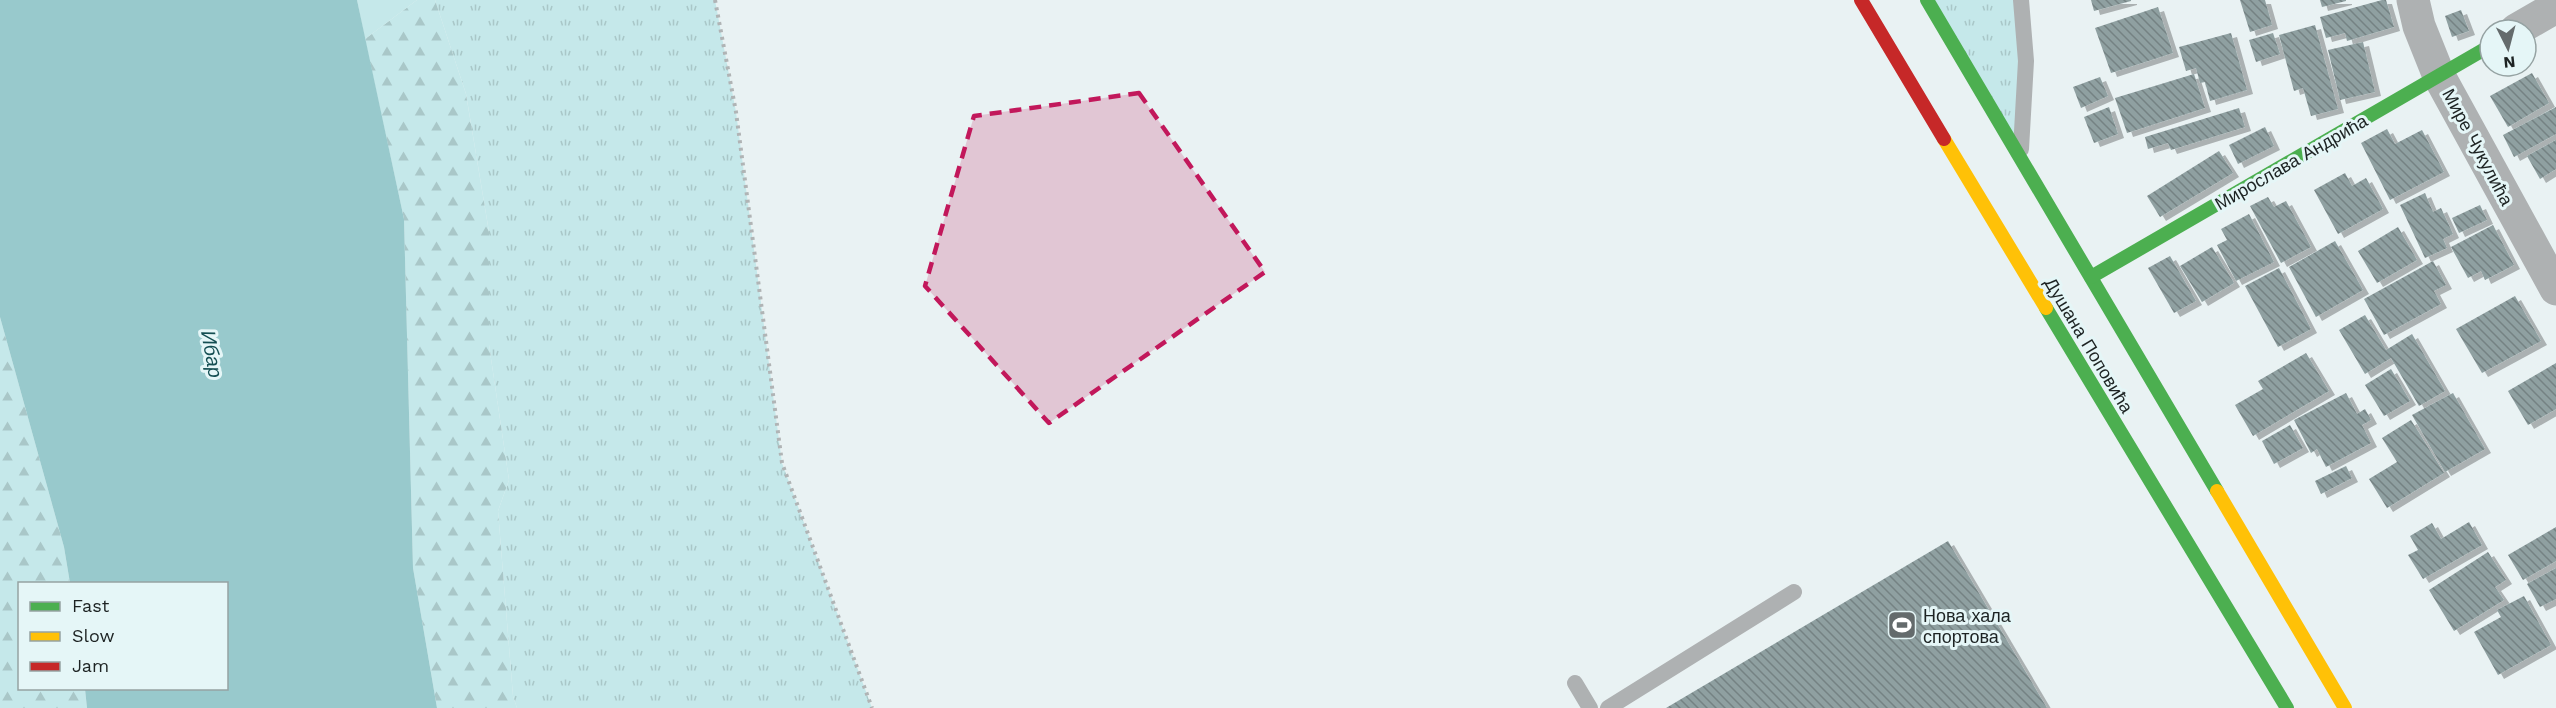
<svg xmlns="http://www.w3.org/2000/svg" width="2556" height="708" viewBox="0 0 2556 708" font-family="'Work Sans',sans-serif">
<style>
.grass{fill:url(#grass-tufts)}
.forest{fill:url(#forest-firs)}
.green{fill:#c5e8ea}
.water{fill:#98c9cc}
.building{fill:url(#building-back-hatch);filter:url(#shadow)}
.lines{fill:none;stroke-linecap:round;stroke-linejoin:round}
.path{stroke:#b0b4b5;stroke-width:4;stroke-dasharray:3 4.5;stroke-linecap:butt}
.lane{stroke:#aeb1b2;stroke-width:16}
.street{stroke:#aeb1b2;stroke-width:33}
.fast{stroke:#4caf50;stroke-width:14}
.slow{stroke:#ffc107;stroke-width:14}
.jam{stroke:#c62828;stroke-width:14}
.marked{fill:#c2185b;fill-opacity:0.2;stroke:#c2185b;stroke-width:4.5;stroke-dasharray:12 8;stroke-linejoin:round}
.labels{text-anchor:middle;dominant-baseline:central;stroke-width:6;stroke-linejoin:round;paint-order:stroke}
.street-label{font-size:18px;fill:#1d2323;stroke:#e5f6f7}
.poi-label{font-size:18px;fill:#1d2323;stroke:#e5f6f7;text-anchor:start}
.water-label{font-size:20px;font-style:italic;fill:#144e52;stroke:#e5f6f7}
</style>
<defs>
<pattern id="grass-tufts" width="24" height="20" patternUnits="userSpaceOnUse" patternTransform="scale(1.5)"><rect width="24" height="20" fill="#c5e8ea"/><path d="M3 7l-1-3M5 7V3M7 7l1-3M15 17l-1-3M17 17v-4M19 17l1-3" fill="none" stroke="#a9c7c8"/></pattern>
<pattern id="forest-firs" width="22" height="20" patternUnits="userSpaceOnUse" patternTransform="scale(1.5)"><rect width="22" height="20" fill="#c5e8ea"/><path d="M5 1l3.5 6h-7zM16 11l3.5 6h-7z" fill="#a9c7c8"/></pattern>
<pattern id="building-back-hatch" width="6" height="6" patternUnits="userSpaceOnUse" patternTransform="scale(1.5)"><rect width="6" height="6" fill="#8fa0a1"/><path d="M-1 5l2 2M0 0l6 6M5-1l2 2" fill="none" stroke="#748283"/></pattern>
<filter id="shadow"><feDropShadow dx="6" dy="4" stdDeviation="0" flood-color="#0004"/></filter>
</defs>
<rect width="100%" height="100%" fill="#e9f2f3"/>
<!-- grass -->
<g class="grass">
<path d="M435,0H715L736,112L782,463L872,708H517L513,696L498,511L509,480L489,345V232L466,94Z"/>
<path d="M1927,0H2021V159Z"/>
</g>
<!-- forest -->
<g class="forest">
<path d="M417,0H435L466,94L489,232V345L509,480L498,511L513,696L517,708H437L413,568L404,219L365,39Z"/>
<path d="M0,317L64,547L70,583L20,584V688L85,689L87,708H0Z"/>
</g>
<!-- green -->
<path class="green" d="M357,0H417L365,39Z"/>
<!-- water -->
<path class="water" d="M0,0H357L404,219L413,568L437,708H87L85,689L226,688V584L70,583L64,547L0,317Z"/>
<!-- building -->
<g class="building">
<path d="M2091,0H2131V1L2094,11Z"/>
<path d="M2240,0H2265L2272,25L2250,32Z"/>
<path d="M2320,0H2346V1L2322,7Z"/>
<path d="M2382,0H2386L2394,27L2347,41L2345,33L2326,38L2320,17Z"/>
<path d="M2158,7L2173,53L2111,73L2095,28Z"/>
<path d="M2461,10L2469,31L2452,37L2445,16Z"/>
<path d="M2315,25L2338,109L2311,116L2303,88L2294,91L2279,35Z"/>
<path d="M2231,33L2247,90L2210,101L2205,82L2200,83L2196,68L2186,71L2179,47Z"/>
<path d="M2273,33L2280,54L2256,62L2249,40Z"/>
<path d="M2363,42L2375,92L2340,100L2328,50Z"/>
<path d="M2532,73L2549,103L2508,127L2490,96Z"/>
<path d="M2194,74L2205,108L2127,133L2115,98Z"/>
<path d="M2100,77L2108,96L2081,108L2073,87Z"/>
<path d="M2109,107L2118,134L2094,143L2084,117Z"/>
<path d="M2556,107V134L2514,157L2503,135Z"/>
<path d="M2239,108L2245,127L2171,150L2168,143L2148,149L2145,137Z"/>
<path d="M2265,127L2274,146L2238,164L2229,145Z"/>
<path d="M2387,129L2395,144L2422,130L2444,172L2390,200L2361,143Z"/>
<path d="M2556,140V169L2540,179L2527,156Z"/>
<path d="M2219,151L2233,173L2160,217L2147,196Z"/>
<path d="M2345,173L2352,186L2366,178L2383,209L2338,234L2314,190Z"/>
<path d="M2425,193L2433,212L2441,208L2453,234L2443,239L2447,248L2425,258L2400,205Z"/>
<path d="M2268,197L2274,207L2286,201L2311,247L2281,263L2250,206Z"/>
<path d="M2480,205L2487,220L2459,233L2452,218Z"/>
<path d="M2249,214L2274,262L2236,281L2217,245L2227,240L2221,229Z"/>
<path d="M2493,225L2514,265L2485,280L2481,271L2468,278L2451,247Z"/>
<path d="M2398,227L2417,260L2377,283L2358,251Z"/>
<path d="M2335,241L2363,290L2316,317L2289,267Z"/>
<path d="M2212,247L2234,283L2202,302L2180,266Z"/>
<path d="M2170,256L2196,301L2174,313L2148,268Z"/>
<path d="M2433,261L2446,285L2434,291L2441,304L2384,335L2364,299Z"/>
<path d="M2279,268L2311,329L2278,347L2245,286Z"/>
<path d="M2515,296L2541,341L2482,373L2456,329Z"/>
<path d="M2365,315L2386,350L2412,334L2445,391L2419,406L2391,358L2365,374L2339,330Z"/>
<path d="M2306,353L2329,391L2253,436L2235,405L2263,389L2258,381Z"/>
<path d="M2556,363V409L2528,425L2508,391Z"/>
<path d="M2391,369L2410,401L2384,416L2365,385Z"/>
<path d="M2346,393L2357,414L2365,409L2371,420L2362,425L2371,443L2326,467L2317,449L2311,453L2294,420Z"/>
<path d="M2453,393L2485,449L2445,472L2412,415Z"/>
<path d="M2411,420L2444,473L2387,508L2369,479L2397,462L2382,438Z"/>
<path d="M2290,425L2303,448L2274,464L2262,441Z"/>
<path d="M2346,466L2352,478L2321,494L2315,481Z"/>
<path d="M2469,522L2482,545L2423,579L2408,555L2418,550L2410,536L2432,523L2441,539Z"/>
<path d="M2556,527V561L2523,580L2508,555Z"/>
<path d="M1948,541L2047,708H1666Z"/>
<path d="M2488,552L2506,580L2495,587L2504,600L2454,631L2429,590Z"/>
<path d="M2556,568V599L2540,607L2527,584Z"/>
<path d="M2524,596L2551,645L2498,675L2474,632L2501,617L2497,610Z"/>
</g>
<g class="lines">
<!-- path -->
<path class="path" d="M715,0L736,112L782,463L872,708"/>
<!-- lane -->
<g class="lane">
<path d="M2021,0L2026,61L2021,149"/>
<path d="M1575,683L1590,708"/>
<path d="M1608,708L1794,592"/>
</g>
<!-- street -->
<g class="street">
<path d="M2413,0L2419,26L2439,76L2556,289"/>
<path d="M2516,30L2556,7"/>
</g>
<!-- fast -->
<g class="fast">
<path d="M1927,0L2217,491"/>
<path d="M2091,277L2490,46"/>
<path d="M2046,308L2287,708"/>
</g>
<!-- slow -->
<g class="slow">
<path d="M1944,139L2046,308"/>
<path d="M2217,491L2345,708"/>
</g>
<!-- jam -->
<path class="jam" d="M1861,0L1944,139"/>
</g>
<!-- marked area -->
<path class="marked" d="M1139,93L1265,272L1049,423L925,286L974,116Z"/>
<!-- icons -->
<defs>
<g id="stadium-square" transform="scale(1.5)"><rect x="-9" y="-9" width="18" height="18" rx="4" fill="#646b6c" stroke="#e5f6f7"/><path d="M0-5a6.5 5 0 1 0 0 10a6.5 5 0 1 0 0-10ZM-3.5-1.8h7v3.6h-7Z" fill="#fff"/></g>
</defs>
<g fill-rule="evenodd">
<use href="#stadium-square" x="1902" y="625"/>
</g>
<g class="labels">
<!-- street labels -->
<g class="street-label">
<text transform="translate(2478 147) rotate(62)">Мире Чукулића</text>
<text transform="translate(2291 162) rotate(-30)">Мирослава Андрића</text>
<text transform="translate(2089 345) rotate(59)">Душана Поповића</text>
</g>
<!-- poi labels -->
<g class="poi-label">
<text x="1923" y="615">Нова хала<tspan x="1923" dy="21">спортова</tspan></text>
</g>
<!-- water labels -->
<g class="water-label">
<text transform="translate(212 354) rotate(80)">Ибар</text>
</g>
</g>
<!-- legend -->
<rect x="18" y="582" width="210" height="108" fill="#e5f6f7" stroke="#95a2a2" stroke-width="1.5"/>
<rect x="30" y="602" width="30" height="9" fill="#4caf50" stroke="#95a2a2" stroke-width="1.5"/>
<text x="72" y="612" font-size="18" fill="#1d2323">Fast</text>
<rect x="30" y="632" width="30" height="9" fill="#ffc107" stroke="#95a2a2" stroke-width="1.5"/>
<text x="72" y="642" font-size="18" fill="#1d2323">Slow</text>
<rect x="30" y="662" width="30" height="9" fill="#c62828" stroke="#95a2a2" stroke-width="1.5"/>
<text x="72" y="672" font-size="18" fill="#1d2323">Jam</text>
<!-- north arrow -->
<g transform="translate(2508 48) rotate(174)"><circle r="28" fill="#e5f6f7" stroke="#95a2a2" stroke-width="1.5"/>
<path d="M0-4.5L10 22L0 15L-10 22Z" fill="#646b6c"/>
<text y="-9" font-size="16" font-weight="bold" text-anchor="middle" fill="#1d2323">N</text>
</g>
</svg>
